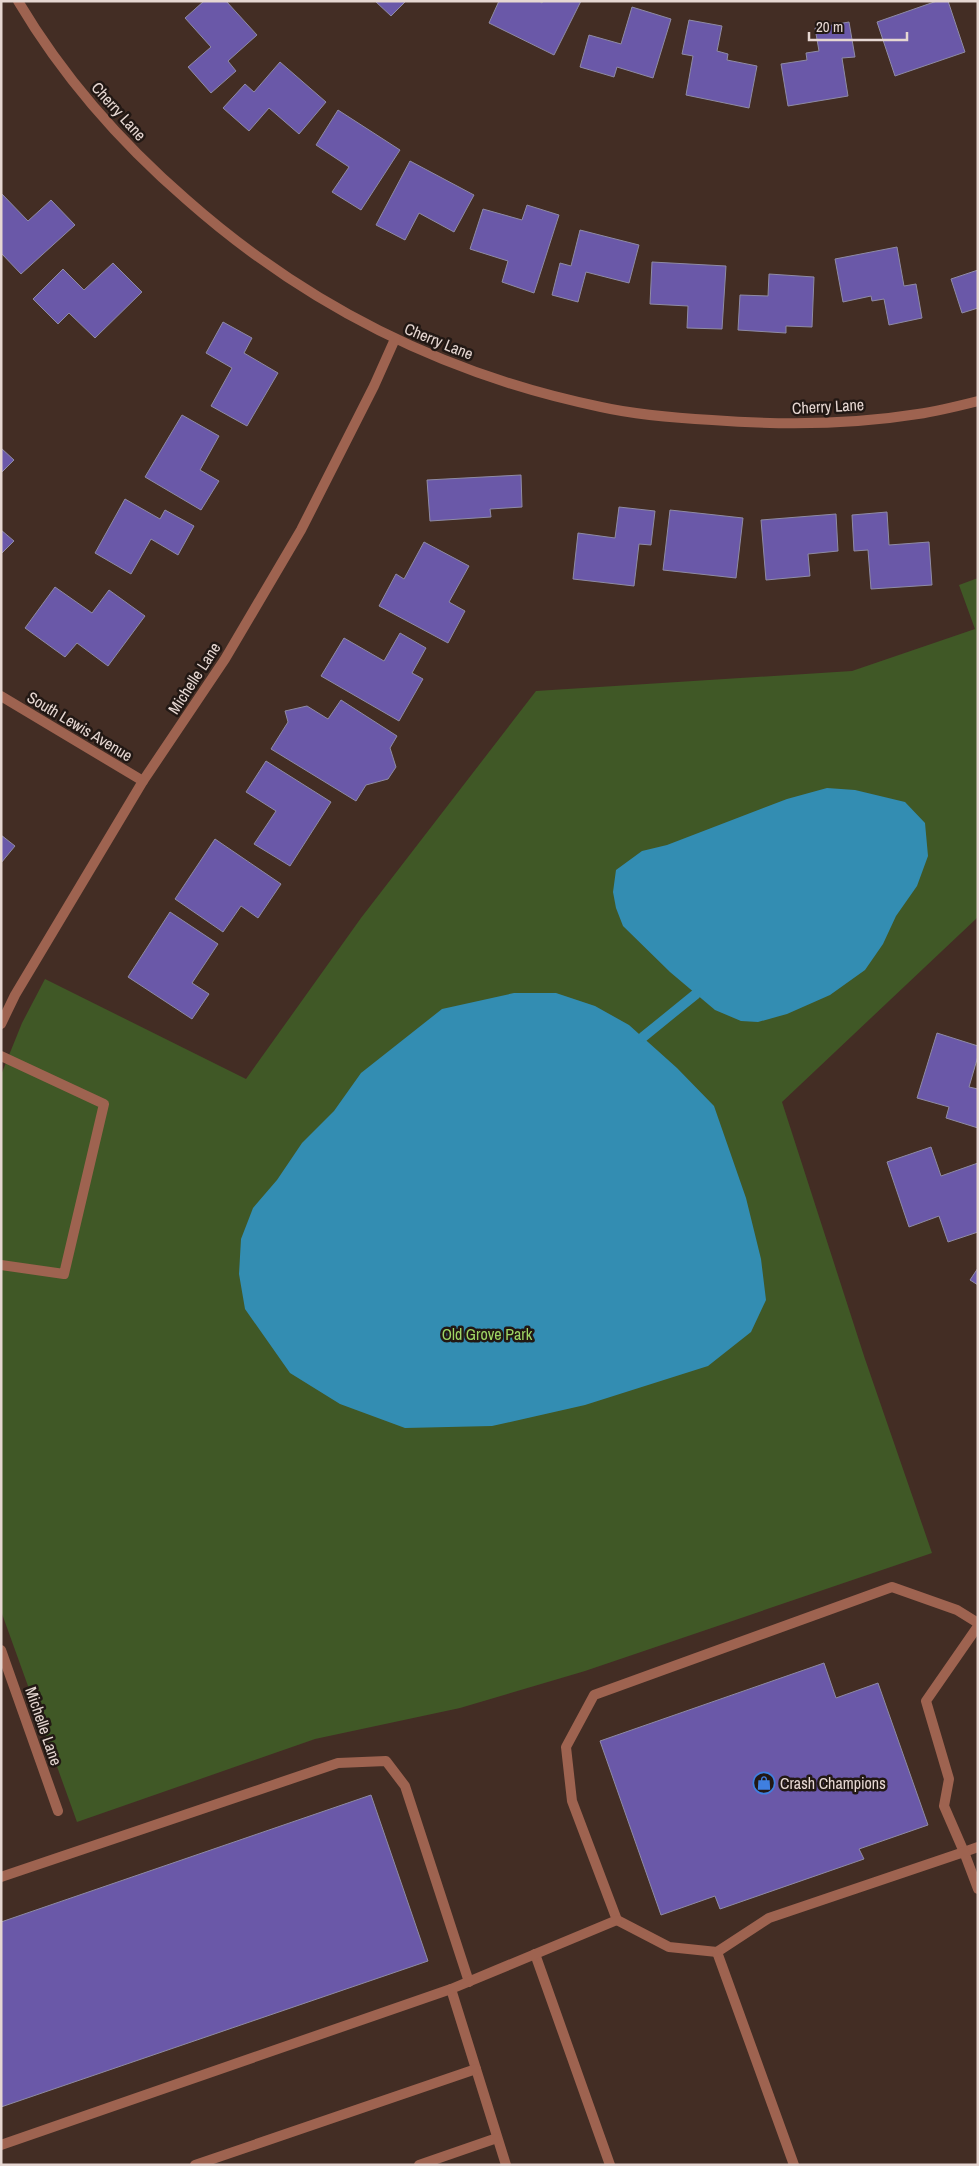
<svg xmlns="http://www.w3.org/2000/svg" width="979" height="2166" viewBox="0 0 979 2166" font-family="'Archivo Narrow',sans-serif">
<style>
.green{fill:#405826}
.water{fill:#338db2}
.lines{fill:none;stroke-linecap:round;stroke-linejoin:round}
.stream{stroke:#338db2;stroke-width:10}
.building{fill:#6a58a8;stroke:#8f8ba4}
.service{stroke:#9e6350;stroke-width:10}
.minor{stroke:#9e6350;stroke-width:10}
.labels{text-anchor:middle;dominant-baseline:central;stroke-width:5;stroke-linejoin:round;paint-order:stroke}
.street-label{font-size:16px;fill:#e6d7d2;stroke:#221814}
.park-label{font-size:16px;fill:#9ed564;stroke:#221814}
.poi-label{font-size:16px;fill:#e6d7d2;stroke:#221814;text-anchor:start}
</style>
<rect width="100%" height="100%" fill="#432d24"/>
<!-- green -->
<path class="green" d="M978,578V917L782,1102L865,1359L932,1553L585,1671L460,1708L315,1739L77,1822L1,1611V1075L22,1023L45,979L246,1079L361,918L536,691L852,671L975,629L959,585Z"/>
<!-- water -->
<g class="water">
<path d="M827,788L855,790L905,802L925,823L928,856L917,886L896,916L883,944L865,970L830,995L787,1014L758,1022L741,1021L715,1010L670,972L623,926L616,908L613,892L616,870L642,851L667,845L787,799Z"/>
<path d="M514,993H556L595,1006L629,1025L677,1068L714,1106L746,1198L761,1259L766,1300L751,1332L708,1366L585,1405L492,1426L405,1428L340,1404L290,1373L245,1309L239,1274L241,1239L253,1208L277,1180L302,1143L334,1111L361,1073L442,1009Z"/>
</g>
<g class="lines">
<!-- stream -->
<path class="stream" d="M643,1037L696,994"/>
</g>
<!-- building -->
<g class="building">
<path d="M204,1H226L257,35L228,61L236,71L211,93L188,67L211,47L185,18Z"/>
<path d="M375,1H406L391,16Z"/>
<path d="M499,1H539L542,3L543,1H581L554,55L489,23Z"/>
<path d="M937,1H948L965,52L895,76L877,22Z"/>
<path d="M632,7L671,19L653,78L617,67L614,77L580,67L589,35L621,44Z"/>
<path d="M689,20L722,26L717,51L728,54L727,60L757,66L749,108L686,95L693,56L682,54Z"/>
<path d="M849,22L855,57L842,58L848,96L788,106L781,64L807,60L806,53L819,51L815,28Z"/>
<path d="M280,62L326,102L299,134L269,108L249,131L223,108L245,84L254,92Z"/>
<path d="M338,110L400,150L361,210L332,192L349,167L316,145Z"/>
<path d="M410,161L474,195L454,232L419,213L405,240L376,225Z"/>
<path d="M1,193L28,221L51,200L75,225L21,274L1,253Z"/>
<path d="M527,205L559,215L534,293L502,282L508,261L470,249L483,209L522,220Z"/>
<path d="M580,230L639,245L629,283L586,272L578,302L552,295L560,263L571,266Z"/>
<path d="M897,247L904,286L916,284L922,318L889,325L884,299L872,301L871,296L843,302L835,259Z"/>
<path d="M652,262L726,266L722,329L687,328L688,306L650,304Z"/>
<path d="M113,263L142,292L95,338L69,313L58,324L33,299L63,269L84,290Z"/>
<path d="M978,270V308L962,313L951,279Z"/>
<path d="M769,274L814,277L812,327L786,326V333L738,330L740,295L768,296Z"/>
<path d="M223,322L252,338L244,353L278,373L247,426L211,406L232,368L206,353Z"/>
<path d="M182,415L219,436L200,470L219,481L201,510L145,477Z"/>
<path d="M1,448L14,460L1,473Z"/>
<path d="M521,475L522,507L490,509L491,517L430,521L427,480Z"/>
<path d="M125,499L160,519L165,510L194,526L178,555L151,539L131,574L95,553Z"/>
<path d="M619,507L655,511L651,545L639,544L634,586L573,579L578,533L615,538Z"/>
<path d="M670,510L743,518L736,578L663,570Z"/>
<path d="M887,512L889,545L929,542L932,585L871,589L868,550L854,551L852,515Z"/>
<path d="M836,514L838,551L808,554L810,576L766,580L761,520Z"/>
<path d="M1,530L14,541L1,554Z"/>
<path d="M424,542L469,566L449,602L465,611L448,643L379,606L396,574L404,579Z"/>
<path d="M55,587L92,613L109,590L145,616L108,666L77,643L65,657L25,628Z"/>
<path d="M400,633L426,648L412,673L423,679L399,721L321,676L344,638L384,661Z"/>
<path d="M341,700L397,736L390,748L396,767L388,779L366,785L356,801L271,749L288,722L285,711L307,706L328,719Z"/>
<path d="M266,761L331,802L290,866L254,844L276,811L246,792Z"/>
<path d="M1,835L15,846L1,863Z"/>
<path d="M215,839L281,884L258,918L241,906L223,932L175,899Z"/>
<path d="M170,912L218,944L192,983L209,994L192,1019L128,977Z"/>
<path d="M937,1033L978,1046V1056L969,1087L978,1089V1128L946,1118L949,1107L917,1098Z"/>
<path d="M931,1147L941,1176L978,1163V1232L948,1242L939,1216L909,1227L887,1162Z"/>
<path d="M978,1268V1285L970,1280Z"/>
<path d="M824,1663L836,1698L878,1683L928,1825L859,1849L864,1859L720,1909L715,1896L661,1915L600,1741Z"/>
<path d="M371,1795L428,1961L1,2107V1922Z"/>
</g>
<g class="lines">
<!-- service -->
<g class="service">
<path d="M1,1056L104,1104L64,1274L1,1265"/>
<path d="M978,1626L926,1701L949,1779L944,1806L964,1852L978,1847"/>
<path d="M1,1877L338,1763L386,1761L405,1786L469,1982"/>
<path d="M717,1952L669,1947L617,1920L572,1801L566,1747L594,1695L892,1587L957,1610L978,1623"/>
<path d="M535,1954L610,2165"/>
<path d="M451,1989L506,2165"/>
<path d="M1,2145L451,1989L617,1920"/>
<path d="M195,2165L476,2069"/>
<path d="M419,2165L497,2138"/>
<path d="M794,2165L717,1952L769,1918L964,1852L978,1889"/>
</g>
<!-- minor -->
<g class="minor">
<path d="M18,1C63,77 121,143 187,200C306,305 445,375 601,407C637,415 675,418 712,420C780,425 850,425 918,414C938,411 958,406 978,401"/>
<path d="M1,696L143,781"/>
<path d="M1,1024L15,995L143,781L225,659L301,530L374,386L395,339"/>
<path d="M1,1650L58,1811"/>
</g>
</g>
<!-- icons -->
<defs>
<g id="shop-ring" transform="scale(1.125)"><circle r="9.5" fill="#221814" stroke="#3f7fe0" stroke-width="1.5"/><path d="M-5-2.5h2.3a2.7 3.5 0 0 1 5.4 0H5L5.5 6h-11ZM-1.5-2.5h3a1.5 2.3 0 0 0-3 0Z" fill="#3f7fe0"/></g>
</defs>
<g fill-rule="evenodd">
<use href="#shop-ring" x="764" y="1783"/>
</g>
<g class="labels">
<!-- street labels -->
<g class="street-label">
<text transform="translate(119 111) rotate(48)">Cherry Lane</text>
<text transform="translate(439 341) rotate(22)">Cherry Lane</text>
<text transform="translate(828 406) rotate(-3)">Cherry Lane</text>
<text transform="translate(194 678) rotate(-57)">Michelle Lane</text>
<text transform="translate(80 726) rotate(31)">South Lewis Avenue</text>
<text transform="translate(44 1726) rotate(71)">Michelle Lane</text>
</g>
<!-- park labels -->
<g class="park-label">
<text x="487" y="1334">Old Grove Park</text>
</g>
<!-- poi labels -->
<g class="poi-label">
<text x="780" y="1783">Crash Champions</text>
</g>
</g>
<!-- border -->
<rect width="979" height="2166" fill="none" stroke="#e6d7d2" stroke-width="5"/>
<!-- scale -->
<path d="M809 32v8h98v-8" fill="none" stroke="#e6d7d2" stroke-width="2.5"/>
<text x="816" y="32" font-size="15" fill="#e6d7d2" stroke="#221814" stroke-width="4" paint-order="stroke">20 m</text>
</svg>
